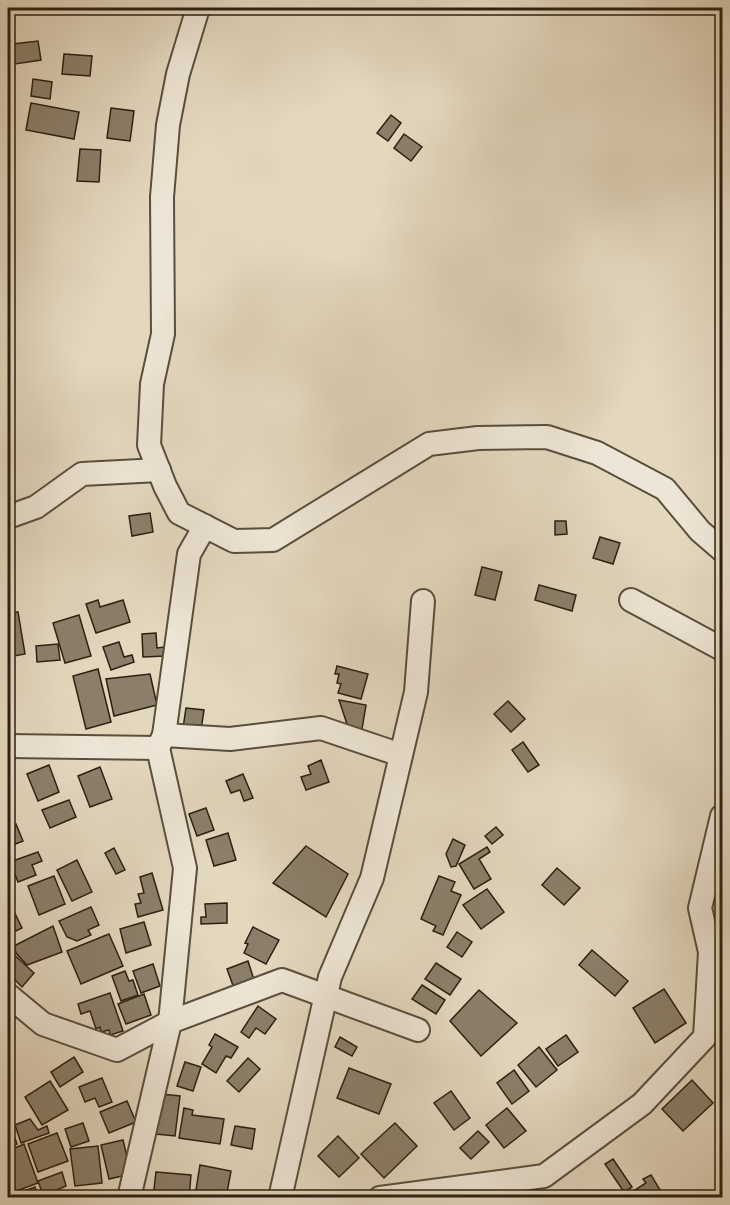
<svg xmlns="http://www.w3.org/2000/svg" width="730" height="1205" viewBox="0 0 730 1205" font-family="'Sorts Mill Goudy',serif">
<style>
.building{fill:#8b7f6b;stroke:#2c2012;stroke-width:1.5}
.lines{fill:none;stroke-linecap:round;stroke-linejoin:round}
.minor-casing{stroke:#5a4e3d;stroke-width:26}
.minor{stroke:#ede5d5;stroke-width:22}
</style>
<rect width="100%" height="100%" fill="#e3d7be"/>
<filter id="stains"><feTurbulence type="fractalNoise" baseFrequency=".00333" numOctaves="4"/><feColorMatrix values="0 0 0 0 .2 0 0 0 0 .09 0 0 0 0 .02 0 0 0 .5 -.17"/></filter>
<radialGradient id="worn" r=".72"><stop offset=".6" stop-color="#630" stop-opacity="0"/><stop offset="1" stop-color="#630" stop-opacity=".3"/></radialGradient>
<!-- building -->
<g class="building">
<path d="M38,41L41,60L15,64L13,44Z"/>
<path d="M64,54L92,56L90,76L62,74Z"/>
<path d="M33,79L52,82L50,99L31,96Z"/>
<path d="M31,103L79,112L74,139L26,130Z"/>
<path d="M111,108L134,111L130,141L107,138Z"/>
<path d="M391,115L401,123L388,141L377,133Z"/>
<path d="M404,134L422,147L411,161L394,148Z"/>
<path d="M80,149L101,150L99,182L77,181Z"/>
<path d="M150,513L153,532L132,536L129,516Z"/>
<path d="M555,521H566L567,534L555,535Z"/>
<path d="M600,537L620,543L613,564L593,558Z"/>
<path d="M482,567L502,572L495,600L475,595Z"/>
<path d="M539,585L576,595L572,611L535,600Z"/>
<path d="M98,600L100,607L123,600L130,622L96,633L86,604Z"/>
<path d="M18,612L25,654L8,657V614Z"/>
<path d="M79,615L91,656L65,663L53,623Z"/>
<path d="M156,633L157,648L164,647L165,656L143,657L142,634Z"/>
<path d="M119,642L124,657L132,655L134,662L111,670L103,647Z"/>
<path d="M58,644L60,660L37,662L36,646Z"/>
<path d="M337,666L368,674L361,699L338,693L341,684L337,683L339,674H335Z"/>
<path d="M98,669L111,722L86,729L73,676Z"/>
<path d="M150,674L157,705L114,716L106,679Z"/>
<path d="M339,700L366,705L362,729L348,727Z"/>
<path d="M508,701L525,719L511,732L494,714Z"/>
<path d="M186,708L204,710L201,730L183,728Z"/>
<path d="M523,742L539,765L528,772L512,750Z"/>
<path d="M321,760L329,782L306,790L301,777L311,774L308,766Z"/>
<path d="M49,765L59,792L38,801L27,774Z"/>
<path d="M100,767L112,799L90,807L78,776Z"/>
<path d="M243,774L253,798L244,801L240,790L231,793L226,781Z"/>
<path d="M69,800L76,817L50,828L42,810Z"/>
<path d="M206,808L214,830L197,836L189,814Z"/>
<path d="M16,824L23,841L8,847V827Z"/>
<path d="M496,827L503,835L492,844L485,836Z"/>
<path d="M228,833L236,860L214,866L206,840Z"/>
<path d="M453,839L465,845L456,866L451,867L446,854Z"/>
<path d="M306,846L348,874L326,917L273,883Z"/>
<path d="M487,847L490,852L479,859L491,879L474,889L459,864Z"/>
<path d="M114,848L125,870L116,874L105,853Z"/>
<path d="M38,852L42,861L32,865L36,875L18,882L10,862Z"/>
<path d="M77,860L92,892L72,901L57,870Z"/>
<path d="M8,868L14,883L8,886Z"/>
<path d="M557,868L580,888L564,905L542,885Z"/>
<path d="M152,873L163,910L138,917L135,904L141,903L138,894L144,893L140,877Z"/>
<path d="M54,876L65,904L39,915L28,886Z"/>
<path d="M439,876L455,882L451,891L461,895L443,935L433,931L436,926L421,919Z"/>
<path d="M487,889L504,912L481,929L463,905Z"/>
<path d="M8,899L22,928L8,935Z"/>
<path d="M227,903V923L201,924V917H206L205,904Z"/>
<path d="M91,907L99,925L88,930L91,935L77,941L67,937L59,921Z"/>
<path d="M144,922L151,945L126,953L120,929Z"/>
<path d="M53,926L62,952L27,965L16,953L14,946Z"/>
<path d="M253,927L279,940L266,964L244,953L248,944L245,943Z"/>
<path d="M457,932L472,942L462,957L447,947Z"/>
<path d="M109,934L123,966L81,984L67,951Z"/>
<path d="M8,949L34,973L22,987L8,973Z"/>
<path d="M592,950L628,981L615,996L579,965Z"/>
<path d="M248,961L255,983L235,991L227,969Z"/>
<path d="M436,963L461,979L450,995L425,979Z"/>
<path d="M153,964L160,986L141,993L133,971Z"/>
<path d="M125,971L129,981L133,980L138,995L121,1001L112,976Z"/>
<path d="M422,985L445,1000L436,1014L412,999Z"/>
<path d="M664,989L686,1023L655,1043L633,1008Z"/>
<path d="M479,990L517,1023L481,1056L450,1021Z"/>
<path d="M110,993L123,1031L110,1035L109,1030L101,1032L100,1027L96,1029L90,1011L81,1014L78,1004Z"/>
<path d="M144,994L151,1015L126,1024L118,1004Z"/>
<path d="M258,1006L276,1019L265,1034L256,1028L249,1038L241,1032Z"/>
<path d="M215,1034L238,1047L231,1058L226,1056L216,1073L202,1064L212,1047L209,1045Z"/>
<path d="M566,1035L578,1052L558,1066L546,1049Z"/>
<path d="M340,1037L357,1047L352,1056L335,1047Z"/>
<path d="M539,1047L557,1070L536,1087L518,1065Z"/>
<path d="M74,1057L83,1072L60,1087L51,1072Z"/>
<path d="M248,1058L260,1069L239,1092L227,1081Z"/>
<path d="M185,1062L201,1067L193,1091L177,1086Z"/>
<path d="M349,1068L391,1084L379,1114L337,1098Z"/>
<path d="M514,1070L529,1091L512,1104L497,1083Z"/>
<path d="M102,1078L112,1102L99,1107L95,1098L85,1102L79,1087Z"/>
<path d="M692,1080L713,1103L683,1131L662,1109Z"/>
<path d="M50,1081L68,1110L42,1125L25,1097Z"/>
<path d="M451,1091L470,1118L454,1130L434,1103Z"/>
<path d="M161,1094L180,1096L175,1136L156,1134Z"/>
<path d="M127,1101L136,1122L109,1133L100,1112Z"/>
<path d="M184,1108L193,1110L192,1115L224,1119L220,1144L179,1138Z"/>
<path d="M507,1108L526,1131L504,1148L486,1125Z"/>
<path d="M8,1118L17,1144L8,1148Z"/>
<path d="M30,1119L38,1130L47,1126L49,1133L21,1143L15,1125Z"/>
<path d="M83,1123L89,1141L71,1147L65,1129Z"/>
<path d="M395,1123L417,1146L384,1178L361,1154Z"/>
<path d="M235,1126L255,1129L252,1149L231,1145Z"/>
<path d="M478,1131L489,1142L471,1159L460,1148Z"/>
<path d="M57,1133L68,1161L38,1172L28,1144Z"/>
<path d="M338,1136L359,1158L339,1177L318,1156Z"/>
<path d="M123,1140L131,1174L109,1179L101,1145Z"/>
<path d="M24,1144L38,1183L8,1194V1151Z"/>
<path d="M98,1146L102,1183L75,1186L70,1149Z"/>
<path d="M613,1159L632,1187L624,1192L605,1164Z"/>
<path d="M200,1165L231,1171L226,1198H216L217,1194L196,1190Z"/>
<path d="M62,1172L66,1186L54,1191L57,1198H44L38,1181Z"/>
<path d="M156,1172L191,1175L189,1198H153Z"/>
<path d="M651,1175L663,1195L659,1198H628L627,1195L646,1183L643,1179Z"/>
<path d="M35,1187L38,1198H8V1197Z"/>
</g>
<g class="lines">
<!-- minor casing -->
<g class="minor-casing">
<g id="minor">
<path d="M198,8L178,74L168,125L162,197L163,334L152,384L149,445L165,486L179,513L234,541L273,540L429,444L478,438L547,437L597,453L665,489L700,531L722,550"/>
<path d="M8,517L36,507L82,474L159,470"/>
<path d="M631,600L722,649"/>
<path d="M164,735L230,739L321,728L401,755"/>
<path d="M8,746L158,748L164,735L189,554L205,526"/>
<path d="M8,995L43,1024L117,1050L170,1022L282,980L418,1030"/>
<path d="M129,1198L170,1022L185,868L158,748"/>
<path d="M280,1198L330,977L372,878L416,692L423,601"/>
<path d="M380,1198L544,1176L642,1104L705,1037L710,952L700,908L722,816"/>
</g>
</g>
<!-- minor -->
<use href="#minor" class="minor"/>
</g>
<!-- margin -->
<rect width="730" height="1205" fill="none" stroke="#e3d7be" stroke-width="30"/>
<rect x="9" y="9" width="712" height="1187" fill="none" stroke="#2c2012" stroke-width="3"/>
<rect x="15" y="15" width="700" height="1175" fill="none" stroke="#2c2012" stroke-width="1.5"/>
<rect width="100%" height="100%" filter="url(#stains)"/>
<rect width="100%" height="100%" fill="url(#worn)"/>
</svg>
